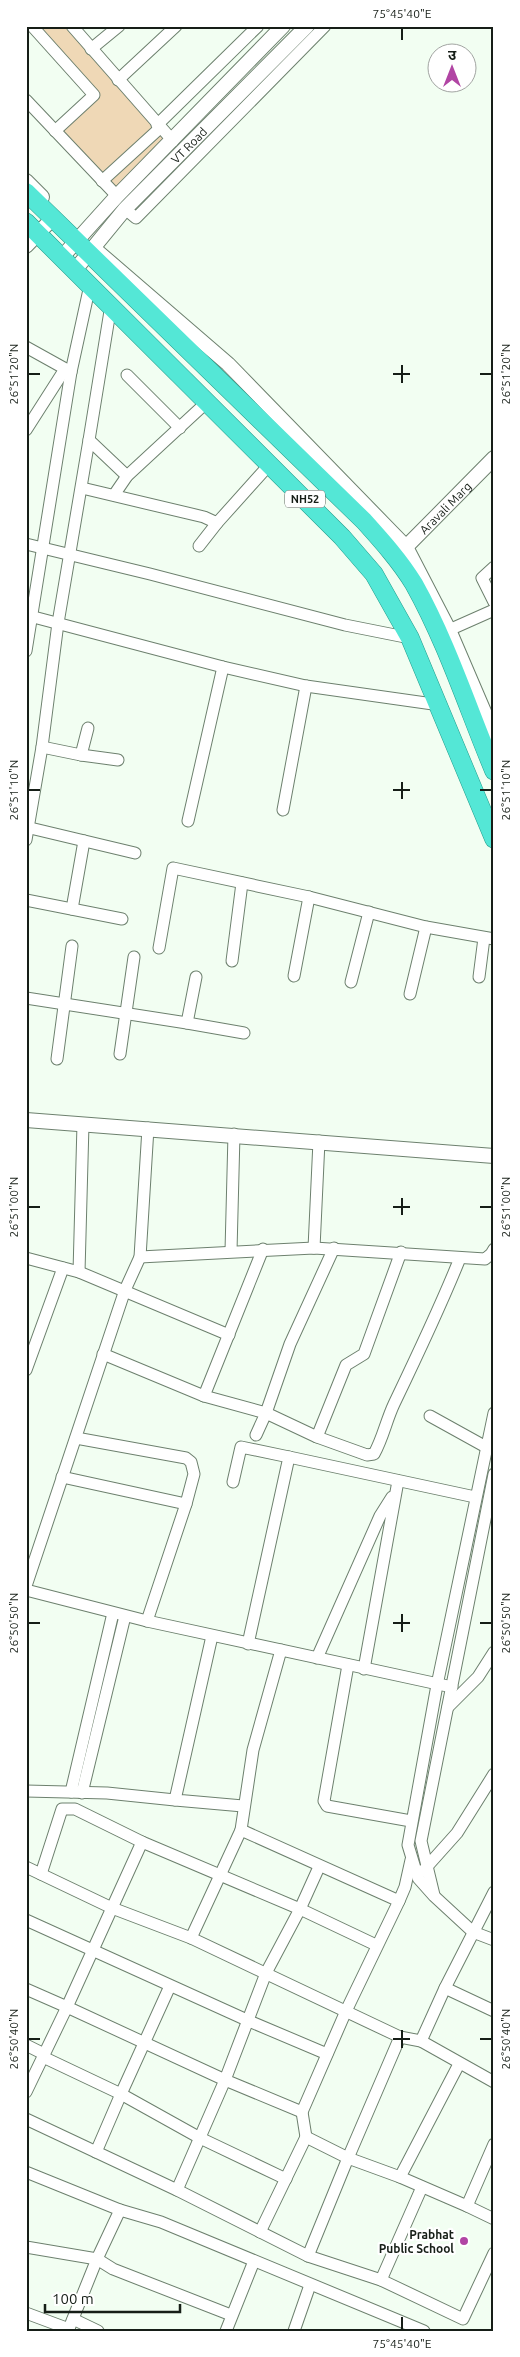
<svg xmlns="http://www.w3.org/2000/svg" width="520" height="2357" viewBox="0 0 520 2357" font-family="Ubuntu,'Noto Sans Devanagari',sans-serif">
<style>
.green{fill:#efd8b6}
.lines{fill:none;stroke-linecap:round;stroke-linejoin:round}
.minor-casing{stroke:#6d806e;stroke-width:13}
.tertiary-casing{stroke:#6d806e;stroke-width:16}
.trunk-casing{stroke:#239d8c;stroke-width:19}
.minor{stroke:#fff;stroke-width:11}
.tertiary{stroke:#fff;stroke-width:14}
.trunk{stroke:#54e7d6;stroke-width:18}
.ticks{fill:none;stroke:#161e17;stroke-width:2}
.poi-dot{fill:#b145a4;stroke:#fff;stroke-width:2}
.labels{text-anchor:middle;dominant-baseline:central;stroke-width:4.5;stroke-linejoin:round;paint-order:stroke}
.shield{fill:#fff;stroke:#5c625d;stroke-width:1}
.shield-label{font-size:11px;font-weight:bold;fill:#161e17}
.street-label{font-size:12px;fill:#161e17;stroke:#fff}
.poi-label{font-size:12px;font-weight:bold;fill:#161e17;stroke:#fff;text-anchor:end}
.neatline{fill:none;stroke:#161e17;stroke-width:2}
.ticks-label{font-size:12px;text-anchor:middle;fill:#161e17}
</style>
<rect width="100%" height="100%" fill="#f2fef2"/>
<!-- green -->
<path class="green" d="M32,26H72L173,141L117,196L55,131L94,94Z"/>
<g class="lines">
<!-- minor casing -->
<g class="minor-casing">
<g id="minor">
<path d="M32,26L94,95L55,131"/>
<path d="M72,26L173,141"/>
<path d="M91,49L119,26"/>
<path d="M118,80L176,26"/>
<path d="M26,100L117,196"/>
<path d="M157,125L258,26"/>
<path d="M102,181L160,128"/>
<path d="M125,209L136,218L325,26"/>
<path d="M26,347L71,372L26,651"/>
<path d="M71,372L90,285"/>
<path d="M127,375L180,428"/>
<path d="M26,430L65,369"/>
<path d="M89,440L111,305"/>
<path d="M82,488L204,517L217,523L270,464"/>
<path d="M114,495L127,476L207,402"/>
<path d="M26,544L150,574L345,625L410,638"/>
<path d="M199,546L217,523"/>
<path d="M494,567L482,578L494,602"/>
<path d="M26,615L223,667L306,686L440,705"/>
<path d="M449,630L494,610"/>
<path d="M42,747L81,755L88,728"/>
<path d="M81,755L118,760"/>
<path d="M283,810L306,686"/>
<path d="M188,821L223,667"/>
<path d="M26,827L135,853"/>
<path d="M26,840L42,747L58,623L89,440L127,476"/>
<path d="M26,900L122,919"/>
<path d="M72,909L84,841"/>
<path d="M159,948L173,868L309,897L426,927L494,939"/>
<path d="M232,961L242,883"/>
<path d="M294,976L309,897"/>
<path d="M479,977L484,938"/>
<path d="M351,982L369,912"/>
<path d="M410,994L426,927"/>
<path d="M26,998L187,1023L196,977"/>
<path d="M187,1023L244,1033"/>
<path d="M120,1054L134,957"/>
<path d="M57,1059L72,946"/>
<path d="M314,1248L319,1141"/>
<path d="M231,1251L234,1134"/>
<path d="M140,1257L314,1248L485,1259L491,1254L494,1249"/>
<path d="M26,1258L79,1272L229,1335"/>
<path d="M79,1272L83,1124"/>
<path d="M103,1354L204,1396L263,1249"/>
<path d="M26,1370L63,1268"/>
<path d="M204,1396L266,1413L290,1344L334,1248"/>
<path d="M494,1413L437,1685L408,1845L418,1878L434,1896L473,1932L494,1940"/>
<path d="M430,1416L486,1447"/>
<path d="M256,1435L266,1413L317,1437L367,1455L374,1454C383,1438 386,1421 394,1404C417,1356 440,1308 460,1258"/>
<path d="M317,1437L346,1365L364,1354L401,1252"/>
<path d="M76,1438L186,1458L191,1462L194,1474L186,1504L147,1621"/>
<path d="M289,1457L475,1497"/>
<path d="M62,1477L186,1504"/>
<path d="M233,1482L241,1447L289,1457L248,1644"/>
<path d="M26,1586L125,1290L140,1257L148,1128"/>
<path d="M26,1590L147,1621L452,1687"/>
<path d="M212,1636L175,1800L243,1806"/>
<path d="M317,1658L380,1516L392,1497"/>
<path d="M348,1665L324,1801L327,1806L411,1821"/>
<path d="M364,1669L398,1481"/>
<path d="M448,1707L478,1677L494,1652"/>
<path d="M26,1791L107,1793L175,1800"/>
<path d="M71,1792L113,1613"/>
<path d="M82,1793L125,1616"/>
<path d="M26,1867L112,1908L191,1938L400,2037L421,2041L494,2082"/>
<path d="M423,1871L457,1833L494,1774"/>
<path d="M41,1874L62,1809H75L142,1842"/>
<path d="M434,1895L421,1841L494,1474"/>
<path d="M399,1901L405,1887L411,1860"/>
<path d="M26,1920L249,2021L327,2054"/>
<path d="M191,1938L241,1830L253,1750L281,1650"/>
<path d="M445,1988L494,2011"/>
<path d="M26,1989L67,2007L142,1842L300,1909L376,1945"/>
<path d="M421,2041L445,1988L494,1892"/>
<path d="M26,2045L44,2054"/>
<path d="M43,2057L121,2094L170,1986"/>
<path d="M26,2092L67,2007L225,2080L266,1973L300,1909L319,1867"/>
<path d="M302,2112L306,2137"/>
<path d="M26,2119L177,2190L308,2256L381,2280L422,2187"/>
<path d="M96,2152L121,2094L200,2138L286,2179"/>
<path d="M26,2172L120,2210L161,2222L424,2331"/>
<path d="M400,2177L467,2206L494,2144"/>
<path d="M177,2190L225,2080L302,2112L346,2011L399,1901L241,1830"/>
<path d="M467,2206L494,2219"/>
<path d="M260,2232L306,2137L348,2158L400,2037"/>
<path d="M26,2247L97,2259L113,2269L231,2315"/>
<path d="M308,2256L348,2158L400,2177L459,2064"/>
<path d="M381,2280L463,2319L494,2253"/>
<path d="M26,2313L69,2329"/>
<path d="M73,2319L98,2331"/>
<path d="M68,2331L97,2259L120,2210"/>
<path d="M226,2331L254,2261"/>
<path d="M294,2331L310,2285"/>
</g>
</g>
<!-- tertiary casing -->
<g class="tertiary-casing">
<g id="tertiary">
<path d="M26,181L42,197"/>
<path d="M26,246L53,218"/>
<path d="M98,252L228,364L406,547L449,630L494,735"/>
<path d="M62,257L117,196L283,26"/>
<path id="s1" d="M75,270L125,209L307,26"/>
<path id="s2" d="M400,553L494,458"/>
<path d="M26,1120L494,1156"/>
</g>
</g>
<!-- trunk casing -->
<g class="trunk-casing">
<g id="trunk">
<path d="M26,192L364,521C382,541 400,561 414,584C447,643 468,709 494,771"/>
<path d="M26,222L342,537L374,574L410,638L494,839"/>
</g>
</g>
<!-- minor -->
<use href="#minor" class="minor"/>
<!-- tertiary -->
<use href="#tertiary" class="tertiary"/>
<!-- trunk -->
<use href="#trunk" class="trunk"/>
</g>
<!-- ticks -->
<path class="ticks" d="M402,28V40M402,365V383M28,374H40M393,374H410M480,374H492M402,782V799M28,790H40M393,790H410M480,790H492M402,1198V1215M28,1207H40M393,1207H410M480,1207H492M402,1614V1632M28,1623H40M393,1623H410M480,1623H492M402,2030V2048M28,2039H40M393,2039H410M480,2039H492M402,2317V2330"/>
<!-- markers -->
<circle class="poi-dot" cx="464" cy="2241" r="5"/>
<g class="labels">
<!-- shield labels -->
<rect class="shield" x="285" y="490.5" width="40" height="17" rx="4"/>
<g class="shield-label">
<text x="305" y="499">NH52</text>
</g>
<!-- street labels -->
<g class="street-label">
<text stroke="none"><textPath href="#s1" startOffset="169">VT Road</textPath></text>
<text stroke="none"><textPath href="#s2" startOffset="64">Aravali Marg</textPath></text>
</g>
<!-- poi labels -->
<g class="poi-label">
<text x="454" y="2234">Prabhat<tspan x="454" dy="14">Public School</tspan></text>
</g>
</g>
<!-- border -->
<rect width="520" height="2357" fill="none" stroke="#ffffff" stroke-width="55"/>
<!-- north arrow -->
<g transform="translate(452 68)"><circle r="24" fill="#ffffff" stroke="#a2a5a2"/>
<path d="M0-4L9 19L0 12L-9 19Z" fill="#b145a4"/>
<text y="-8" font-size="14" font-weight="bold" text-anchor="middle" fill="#161e17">उ</text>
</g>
<!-- scale -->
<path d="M45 2304v8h135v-8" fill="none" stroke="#161e17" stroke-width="2.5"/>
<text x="52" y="2304" font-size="15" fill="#161e17" stroke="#ffffff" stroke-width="4" paint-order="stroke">100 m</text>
<rect x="28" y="28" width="464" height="2302" class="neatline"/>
<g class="ticks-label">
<text x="402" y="18">75°45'40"E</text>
<text transform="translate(14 374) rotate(-90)" y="4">26°51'20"N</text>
<text transform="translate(506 374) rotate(-90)" y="4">26°51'20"N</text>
<text transform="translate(14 790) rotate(-90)" y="4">26°51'10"N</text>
<text transform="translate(506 790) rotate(-90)" y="4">26°51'10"N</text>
<text transform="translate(14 1207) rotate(-90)" y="4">26°51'00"N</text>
<text transform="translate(506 1207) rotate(-90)" y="4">26°51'00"N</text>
<text transform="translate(14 1623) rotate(-90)" y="4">26°50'50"N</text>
<text transform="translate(506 1623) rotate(-90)" y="4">26°50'50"N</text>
<text transform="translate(14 2039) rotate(-90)" y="4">26°50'40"N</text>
<text transform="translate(506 2039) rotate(-90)" y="4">26°50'40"N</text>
<text x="402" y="2348">75°45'40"E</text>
</g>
</svg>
